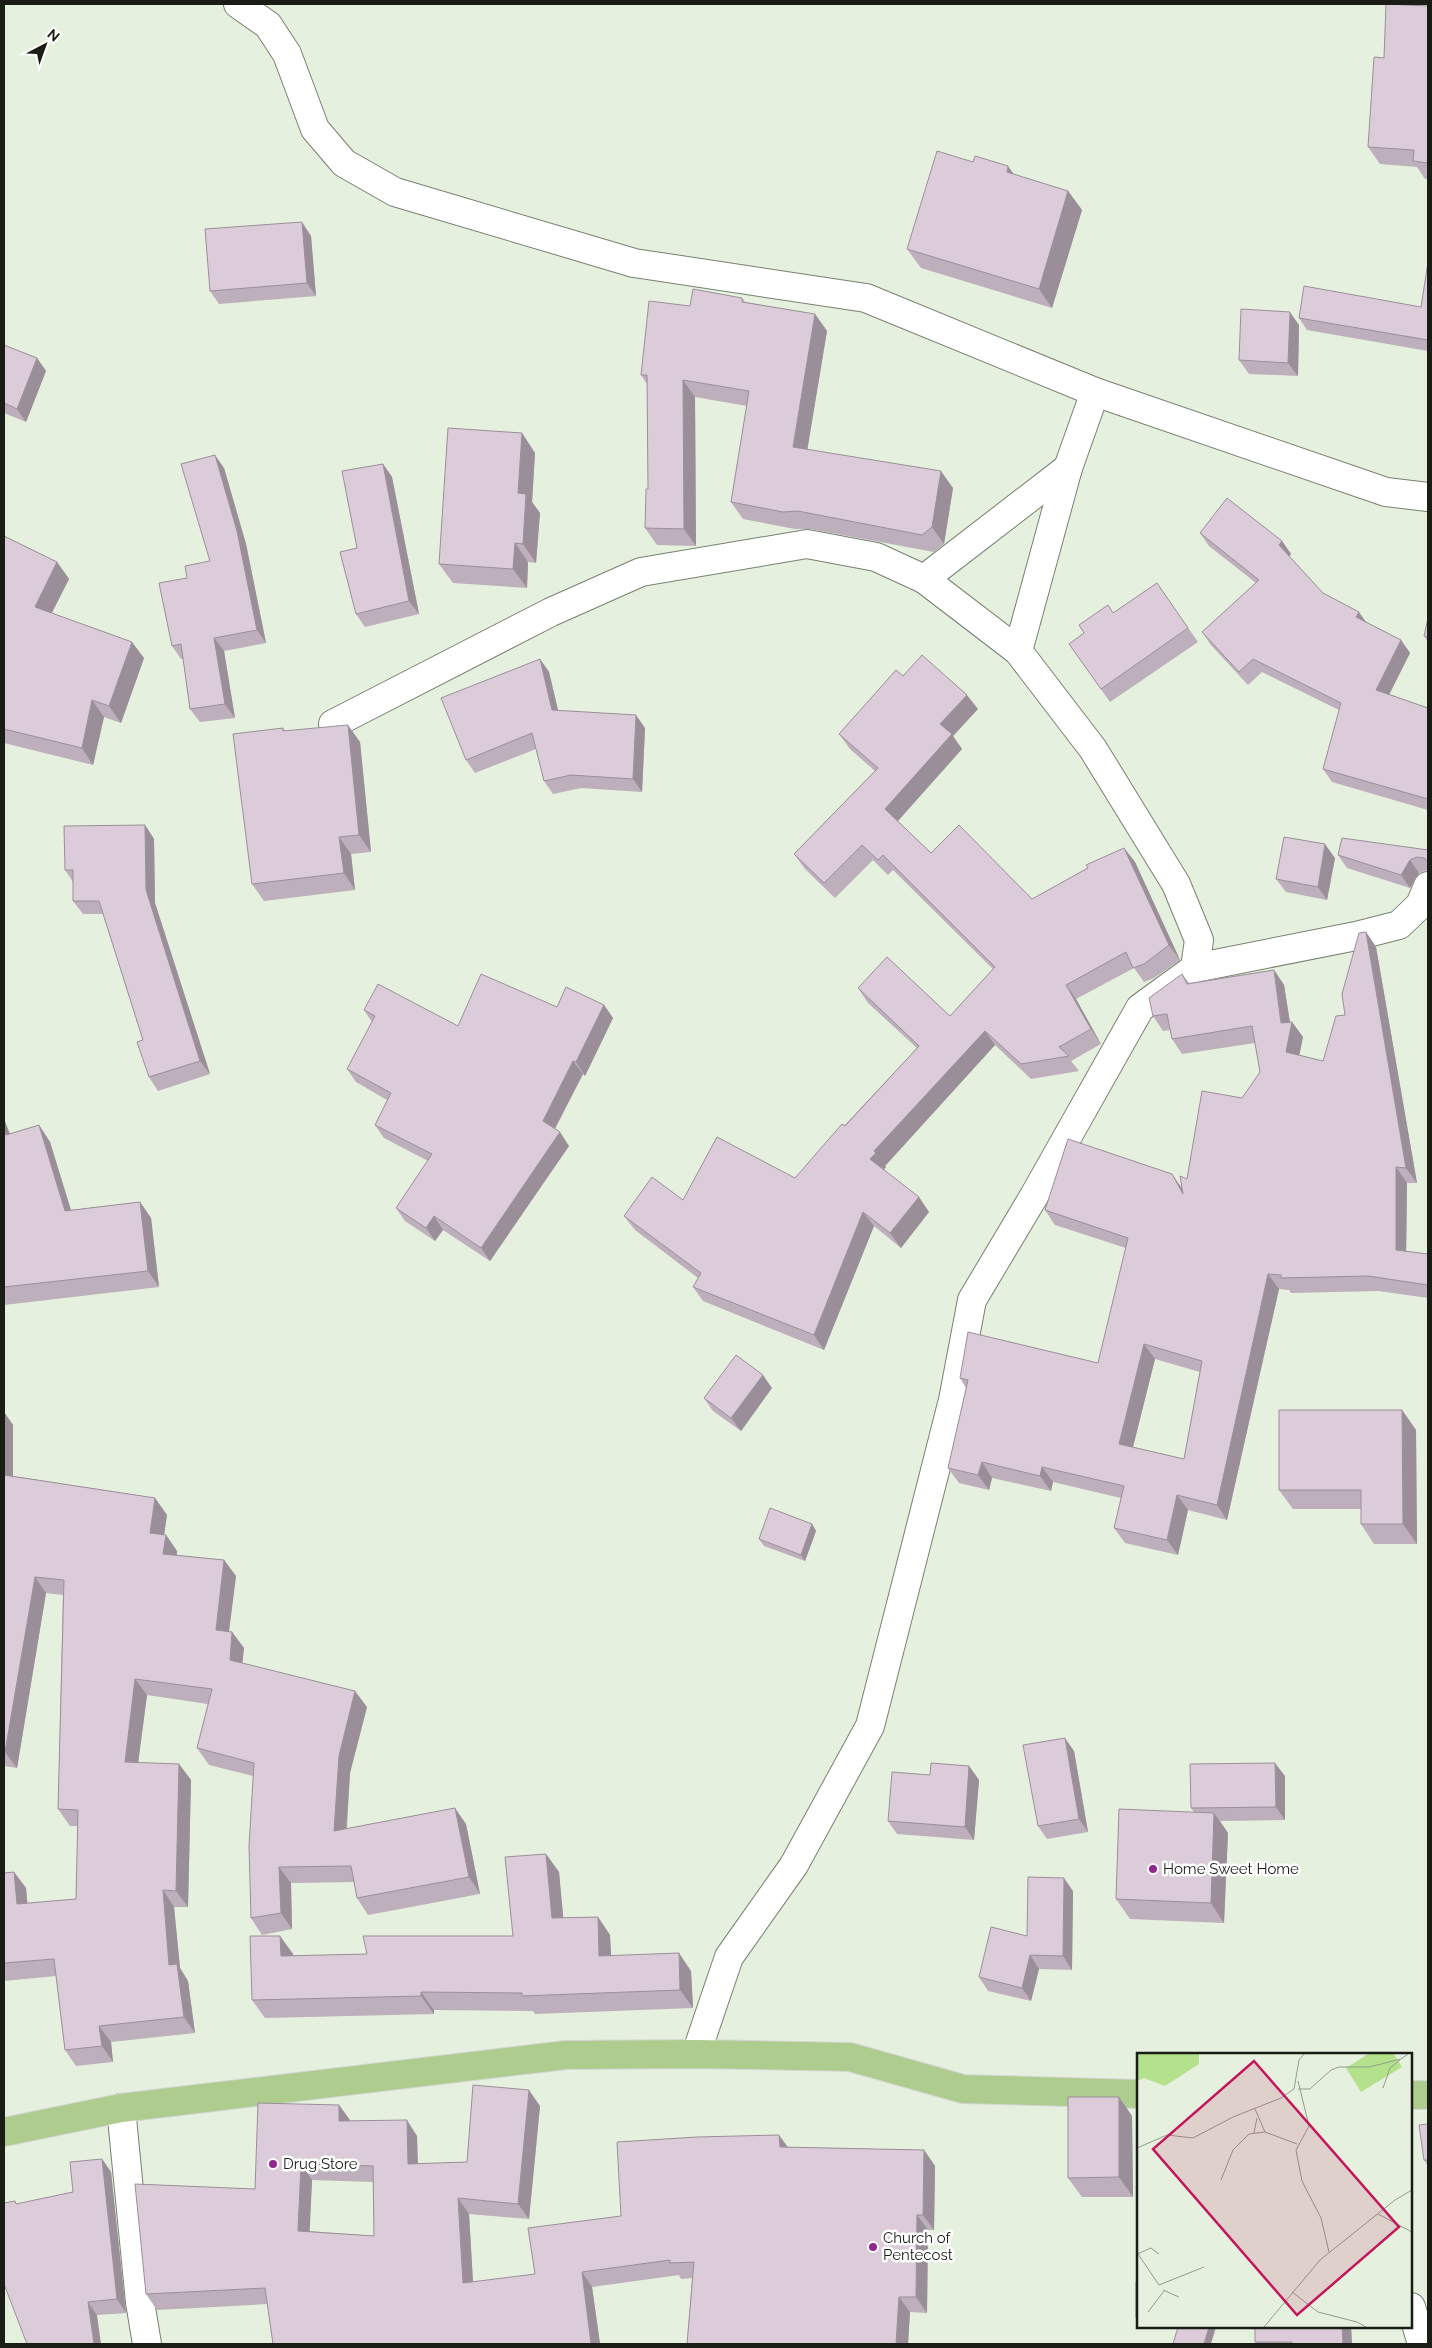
<svg xmlns="http://www.w3.org/2000/svg" width="1432" height="2348" viewBox="0 0 1432 2348" font-family="Raleway,sans-serif">
<style>
.lines{fill:none;stroke-linecap:round;stroke-linejoin:round}
.minor-casing{stroke:#788171;stroke-width:30}
.major-casing{stroke:#d6d6d5;stroke-width:30}
.minor{stroke:#fff;stroke-width:28}
.major{stroke:#adcc8e;stroke-width:28}
.wall{fill:#bdafbb;fill-rule:evenodd}
.shaded-wall{fill:#9a8f99}
.building{fill:#dcccda;stroke:#9a8f99;fill-rule:evenodd}
.poi-dot{fill:#8f278c;stroke:#fff;stroke-width:2}
.labels{text-anchor:middle;dominant-baseline:central;stroke-width:5;stroke-linejoin:round;paint-order:stroke}
.poi-label{font-size:15px;fill:#191d16;stroke:#fff;text-anchor:start}
.inset-road{fill:none;stroke:#949c8e;stroke-width:1}
.view{fill:#c2185b;fill-opacity:0.15;stroke:#c2185b;stroke-width:2.5}
.inset-edge{fill:none;stroke:#191d16;stroke-width:2.5}
</style>
<rect width="100%" height="100%" fill="#e6f0de"/>
<g class="lines">
<!-- minor casing -->
<g class="minor-casing">
<g id="minor">
<path d="M238,4L268,25L287,54L315,129L344,163L395,192L634,263L866,298L1095,392L1386,492L1428,497"/>
<path d="M924,579L1068,468"/>
<path d="M1018,651L1068,468L1095,392"/>
<path d="M333,724L551,612L641,572L807,544L876,557L924,579L1018,651L1093,749L1176,884L1199,940L1195,968"/>
<path d="M696,2054L729,1957L794,1865L870,1726L953,1400L972,1300L1034,1196L1140,1008L1195,968L1356,936L1399,925L1420,905L1428,886"/>
<path d="M121,2108L140,2302L147,2344"/>
<path d="M1411,2307L1422,2344"/>
</g>
</g>
<!-- major casing -->
<g class="major-casing">
<g id="major">
<path d="M1411,2095H1428"/>
<path d="M4,2132L121,2108L566,2055L696,2054L850,2057L963,2089L1138,2094"/>
</g>
</g>
<!-- minor -->
<use href="#minor" class="minor"/>
<!-- major -->
<use href="#major" class="major"/>
</g>
<!-- wall -->
<g class="wall">
<path d="M1428,6V179H1425L1417,167L1380,164L1368,147L1384,58Z"/>
<path d="M973,162L1068,191L1082,210L1052,308L921,268L907,249Z"/>
<path d="M311,236L316,296L219,304L210,291Z"/>
<path d="M1428,262V351L1307,330L1299,318L1421,307Z"/>
<path d="M742,298L745,302L815,314L827,331L807,449L953,488L944,544L934,552L810,529H795L743,519L731,502L747,406L695,397L696,546L657,545L645,528L648,489L647,384L641,375L690,306Z"/>
<path d="M1299,325L1298,376L1249,374L1239,360Z"/>
<path d="M4,345L37,358L46,371L26,422L4,413Z"/>
<path d="M522,433L535,453L532,502L540,513L536,563L528,562L527,588L453,583L439,564Z"/>
<path d="M383,464L392,477L419,614L365,627L356,614L357,548Z"/>
<path d="M224,468L246,544L266,643L224,651L235,718L200,722L190,709L183,659H181L172,646L187,578L210,561Z"/>
<path d="M1200,533L1282,541L1291,554L1289,556L1323,593L1366,622L1401,640L1410,653L1389,694L1428,708V810L1332,782L1323,769L1339,710L1262,672L1248,685L1211,645L1202,632L1256,583L1209,546Z"/>
<path d="M4,536L57,562L69,579L52,613L144,658L121,723L104,717L93,765L4,743Z"/>
<path d="M1157,583L1198,642L1110,702L1069,644Z"/>
<path d="M1428,618V642L1424,636Z"/>
<path d="M540,659L549,672L558,710L645,728L642,792L581,788L553,794L544,781L536,749L475,773L466,760Z"/>
<path d="M978,709L953,736L962,749L898,821L931,853L1032,899L1124,848L1135,862L1180,960L1154,978L1144,982L1134,968L1076,999L1101,1044L1071,1061L1079,1071L1031,1079L995,1045L885,1166L886,1167L884,1169L929,1212L901,1248L874,1226L824,1350L703,1301L693,1287L698,1278L635,1230L624,1216L683,1200L795,1178L917,1048L868,1003L858,988L950,1016L993,969L893,870L888,875L873,860L835,898L805,869L794,854L875,771L850,749L839,734Z"/>
<path d="M283,728L285,731L360,742L371,852L351,854L355,890L264,901L252,884Z"/>
<path d="M145,825L154,839L155,903L210,1074L158,1091L149,1077L143,1040L103,914H83L73,901V882L65,870Z"/>
<path d="M1428,850V871L1427,870L1419,873L1410,888L1347,868L1338,855Z"/>
<path d="M1335,858L1327,900L1286,892L1276,879Z"/>
<path d="M1366,932L1376,947L1417,1183H1407L1406,1251L1428,1254V1298L1379,1291L1291,1293L1289,1290L1279,1289L1227,1520L1188,1510L1178,1555L1125,1543L1114,1528L1121,1498L1053,1482L1051,1491L992,1478L989,1490L959,1483L948,1468L966,1388L960,1378L1098,1363L1126,1248L1055,1225L1045,1210L1172,1174L1182,1188L1187,1179L1260,1072L1255,1043L1182,1054L1172,1039L1170,1030L1163,1031L1153,1016L1182,974L1189,983L1274,970L1284,985L1290,1022H1292L1303,1037L1299,1055L1323,1061L1345,1015ZM1155,1359L1200,1372L1184,1459L1133,1447Z"/>
<path d="M604,1005L613,1018L585,1076L583,1074L555,1129L569,1146L490,1261L443,1230L435,1241L405,1221L396,1208L428,1161L384,1138L375,1125L387,1100L356,1082L347,1069L372,1022L364,1010L458,1026L557,1007Z"/>
<path d="M4,1119L10,1134L39,1125L50,1142L71,1210L140,1202L151,1218L159,1287L4,1305Z"/>
<path d="M772,1388L741,1431L713,1411L704,1398Z"/>
<path d="M1402,1410L1416,1430L1417,1544H1374L1361,1524V1509H1293L1279,1490Z"/>
<path d="M4,1412L13,1425V1476L155,1498L167,1515L164,1535H166L177,1551V1555L224,1560L236,1576L229,1632H232L244,1648L242,1663L367,1707L350,1773L347,1829L466,1824L480,1894L368,1915L357,1898L354,1882L291,1883L292,1929L262,1935L251,1918L253,1776L209,1765L197,1748L208,1704L147,1695L138,1763L179,1764L191,1780L188,1907H174L180,1968L188,1981L195,2033L111,2042L113,2062L76,2066L65,2050L56,1976L4,1981V1873L14,1872L26,1888L27,1904L76,1899L78,1826H70L58,1809L63,1595L46,1593L17,1768L4,1766Z"/>
<path d="M812,1524L816,1531L805,1561L764,1546L759,1539Z"/>
<path d="M1074,1751L1088,1832L1047,1839L1038,1826Z"/>
<path d="M969,1766L979,1780L974,1840L897,1834L888,1821L930,1775Z"/>
<path d="M1285,1776V1820L1220,1821L1228,1833L1224,1923L1130,1919L1116,1899L1194,1812L1191,1808Z"/>
<path d="M546,1854L559,1872L563,1918L598,1917L610,1935L611,1955L691,1971L693,2008L535,2014L533,2011L434,2010V2014L265,2018L252,2000L280,1936L293,1954V1956L367,1954L513,1936Z"/>
<path d="M1073,1891L1072,1970L1039,1969L1031,2001L988,1991L979,1977L1027,1936Z"/>
<path d="M1119,2097L1132,2116L1133,2197H1082L1068,2178Z"/>
<path d="M339,2105L350,2121L417,2136L418,2164L467,2162L540,2106L529,2219L469,2214L473,2282L535,2274L621,2216L788,2147L924,2150L935,2166L934,2230H928L927,2313L910,2312L908,2344H687L692,2278L681,2279L679,2275L592,2287L600,2344H273L268,2304L157,2310L146,2294L255,2189ZM312,2180L373,2182L374,2236L309,2231Z"/>
<path d="M1428,2124V2166L1424,2160Z"/>
<path d="M102,2159L111,2172L126,2313L97,2315L17,2204L73,2192Z"/>
<path d="M1351,2327L1352,2344H1257L1255,2342Z"/>
</g>
<!-- shaded-wall -->
<g class="shaded-wall">
<path d="M1008,166L1022,186L1007,172Z"/>
<path d="M1068,191L1082,210L1052,308L1039,289Z"/>
<path d="M302,222L311,236L316,296L307,283Z"/>
<path d="M1290,312L1299,325L1298,376L1288,363Z"/>
<path d="M815,314L827,331L805,464L793,447Z"/>
<path d="M37,358L46,371L26,422L17,409Z"/>
<path d="M683,380L695,397L696,546L684,529Z"/>
<path d="M522,433L535,453L532,502L540,513L536,563L523,544L518,493Z"/>
<path d="M215,455L224,468L246,544L266,643L257,630Z"/>
<path d="M383,464L392,477L419,614L409,601Z"/>
<path d="M941,471L953,488L944,544L932,527Z"/>
<path d="M1282,541L1291,554L1288,558L1279,545Z"/>
<path d="M515,543L528,562L527,588L513,569Z"/>
<path d="M57,562L69,579L46,624L35,607Z"/>
<path d="M1359,612L1368,625L1356,617Z"/>
<path d="M214,638L224,651L235,718L225,704Z"/>
<path d="M1401,640L1410,653L1385,703L1376,690Z"/>
<path d="M132,642L144,658L121,723L109,706Z"/>
<path d="M540,659L549,672L561,723L552,710Z"/>
<path d="M967,695L978,709L953,736L962,749L896,823L885,809L940,724Z"/>
<path d="M92,700L104,717L93,765L82,748Z"/>
<path d="M636,715L645,728L642,792L633,779Z"/>
<path d="M348,725L360,742L371,852L359,835Z"/>
<path d="M145,825L154,839L155,903L210,1074L200,1061L146,890Z"/>
<path d="M339,837L351,854L355,890L344,873Z"/>
<path d="M1325,844L1335,858L1327,900L1318,887Z"/>
<path d="M1124,848L1135,862L1180,960L1169,945Z"/>
<path d="M1410,860L1419,873L1410,888L1401,875Z"/>
<path d="M1366,932L1376,947L1417,1183L1406,1168Z"/>
<path d="M1274,970L1284,985L1291,1029L1292,1022L1303,1037L1297,1067L1286,1052Z"/>
<path d="M1066,985L1076,999L1101,1044L1091,1029Z"/>
<path d="M604,1005L613,1018L585,1076L576,1062Z"/>
<path d="M985,1031L995,1045L885,1166L886,1167L881,1173L870,1159L874,1151Z"/>
<path d="M573,1061L583,1074L552,1134L543,1121Z"/>
<path d="M4,1119L17,1152L6,1135L4,1131Z"/>
<path d="M39,1125L50,1142L76,1227L65,1211Z"/>
<path d="M560,1132L569,1146L490,1261L481,1248Z"/>
<path d="M1396,1167L1407,1183L1406,1265L1396,1250Z"/>
<path d="M1172,1174L1182,1189L1183,1194Z"/>
<path d="M919,1197L929,1212L901,1248L890,1233Z"/>
<path d="M140,1202L151,1218L159,1287L148,1271Z"/>
<path d="M863,1212L874,1226L824,1350L814,1335Z"/>
<path d="M434,1216L443,1230L435,1241L426,1228Z"/>
<path d="M1268,1274L1279,1289L1227,1520L1217,1505Z"/>
<path d="M1144,1344L1155,1359L1130,1459L1119,1444Z"/>
<path d="M763,1375L772,1388L741,1431L731,1418Z"/>
<path d="M1402,1410L1416,1430L1417,1544L1403,1524Z"/>
<path d="M4,1412L13,1425V1491L4,1477Z"/>
<path d="M982,1462L992,1478L989,1490L978,1475Z"/>
<path d="M1042,1467L1053,1482L1051,1491L1040,1476Z"/>
<path d="M1177,1495L1188,1510L1178,1555L1167,1540Z"/>
<path d="M155,1498L167,1515L162,1549L150,1533Z"/>
<path d="M812,1524L816,1531L805,1561L801,1555Z"/>
<path d="M166,1535L177,1551L175,1570L163,1554Z"/>
<path d="M224,1560L236,1576L227,1646L216,1630Z"/>
<path d="M35,1577L46,1593L17,1768L5,1752Z"/>
<path d="M232,1632L244,1648L241,1676L230,1660Z"/>
<path d="M135,1679L147,1695L136,1779L125,1762Z"/>
<path d="M355,1691L367,1707L350,1773L345,1847L334,1831L339,1756Z"/>
<path d="M1065,1738L1074,1751L1088,1832L1079,1819Z"/>
<path d="M1275,1763L1285,1776V1820L1276,1807Z"/>
<path d="M179,1764L191,1780L188,1907L176,1891Z"/>
<path d="M969,1766L979,1780L974,1840L965,1827Z"/>
<path d="M455,1808L466,1824L480,1894L469,1877Z"/>
<path d="M1214,1813L1228,1833L1224,1923L1211,1903Z"/>
<path d="M546,1854L559,1872L565,1936L552,1918Z"/>
<path d="M279,1867L291,1883L292,1929L281,1913Z"/>
<path d="M14,1872L26,1888L29,1921L17,1904Z"/>
<path d="M1064,1878L1073,1891L1072,1970L1063,1956Z"/>
<path d="M163,1890L174,1907L180,1968L188,1981L195,2033L184,2017L169,1965Z"/>
<path d="M598,1917L610,1935L612,1974L599,1956Z"/>
<path d="M280,1936L293,1954L294,1974L281,1956Z"/>
<path d="M679,1953L691,1971L693,2008L680,1990Z"/>
<path d="M1030,1955L1039,1969L1031,2001L1022,1988Z"/>
<path d="M421,1992L434,2010V2014L421,1996Z"/>
<path d="M99,2026L111,2042L113,2062L102,2046Z"/>
<path d="M529,2090L540,2106L529,2219L518,2204Z"/>
<path d="M1119,2097L1132,2116L1133,2197L1119,2177Z"/>
<path d="M339,2105L350,2120V2137L339,2121Z"/>
<path d="M407,2120L417,2136L418,2180L408,2164Z"/>
<path d="M779,2135L790,2150L780,2147Z"/>
<path d="M924,2150L935,2166L934,2230L923,2215Z"/>
<path d="M102,2159L111,2172L126,2313L117,2299Z"/>
<path d="M301,2164L312,2180L309,2246L298,2231Z"/>
<path d="M458,2198L469,2214L474,2299L463,2283Z"/>
<path d="M917,2215L928,2230L927,2313L916,2297Z"/>
<path d="M582,2272L592,2287L600,2344H591Z"/>
<path d="M899,2297L910,2312L908,2344H896Z"/>
<path d="M88,2302L97,2315L101,2344H94Z"/>
<path d="M1209,2327H1216L1211,2344H1204Z"/>
<path d="M1342,2327H1351L1352,2344H1343Z"/>
</g>
<!-- building -->
<g class="building">
<path d="M1386,4L1428,6V163L1413,161L1414,150L1368,147L1374,57L1384,58Z"/>
<path d="M937,151L973,162L975,156L1008,166L1007,172L1068,191L1039,289L907,249Z"/>
<path d="M302,222L307,283L210,291L205,229Z"/>
<path d="M1428,262V340L1299,318L1304,286L1421,307Z"/>
<path d="M693,289L742,298V302L815,314L793,447L941,471L932,527L922,535L798,511L783,512L731,502L749,391L683,380L684,529L645,528L646,489H648L647,375H641L649,301L690,306Z"/>
<path d="M1241,309L1290,312L1288,363L1239,360Z"/>
<path d="M4,345L37,358L17,409L4,403Z"/>
<path d="M448,428L522,433L518,493L526,494L523,544L515,543L513,569L439,564Z"/>
<path d="M215,455L237,531L257,630L214,638L225,704L190,709L181,644L172,646L159,583L187,578L185,566L210,561L181,464Z"/>
<path d="M383,464L409,601L356,614L340,552L357,548L342,471Z"/>
<path d="M1227,498L1282,541L1279,545L1323,593L1359,612L1356,617L1401,640L1376,690L1428,708V799L1323,769L1341,703L1253,659L1239,672L1202,632L1259,580L1200,533Z"/>
<path d="M4,536L57,562L35,607L132,642L109,706L92,700L82,748L4,729Z"/>
<path d="M1157,583L1188,628L1101,689L1069,644L1084,633L1079,625L1108,605L1113,613Z"/>
<path d="M1428,618V637L1424,636Z"/>
<path d="M922,655L967,695L940,724L952,734L885,809L931,853L959,825L1032,899L1088,868L1086,865L1124,848L1169,945L1144,964L1133,968L1126,952L1066,985L1091,1029L1059,1047L1069,1056L1021,1064L985,1031L874,1151L876,1153L870,1159L919,1197L890,1233L863,1212L814,1335L693,1287L701,1273L624,1216L652,1177L683,1200L717,1137L795,1178L842,1124L845,1126L919,1046L858,988L887,957L950,1016L995,967L883,855L878,860L862,845L824,883L794,854L878,768L839,734L896,670L903,676Z"/>
<path d="M540,659L552,710L636,715L633,779L571,775L544,781L532,733L466,760L441,698Z"/>
<path d="M348,725L359,835L339,837L344,873L252,884L233,734L283,728V731Z"/>
<path d="M145,825L146,890L200,1061L149,1077L137,1042L143,1040L99,901H73V870H65L64,826Z"/>
<path d="M1284,837L1325,844L1318,887L1276,879Z"/>
<path d="M1342,838L1428,850V861L1424,858L1417,857L1410,860L1401,875L1338,855Z"/>
<path d="M1366,932L1406,1168L1396,1167V1250L1428,1254V1285L1368,1276L1281,1278V1275L1268,1274L1217,1505L1177,1495L1167,1540L1114,1528L1124,1486L1042,1467L1040,1476L982,1462L978,1475L948,1468L968,1380L960,1378L968,1332L1098,1363L1128,1238L1045,1210L1068,1139L1172,1174L1183,1194L1180,1176L1187,1179L1202,1091L1242,1098L1260,1072L1252,1026L1172,1039L1167,1014L1153,1016L1149,998L1182,974L1187,984L1274,970L1281,1023L1292,1022L1286,1052L1323,1061L1336,1016L1345,1015L1342,994L1359,933ZM1144,1344L1202,1361L1184,1459L1119,1444Z"/>
<path d="M481,974L557,1007L566,987L604,1005L576,1062L573,1061L543,1121L560,1132L481,1248L434,1216L426,1228L396,1208L432,1154L375,1125L391,1093L347,1069L375,1016L364,1010L378,984L458,1026Z"/>
<path d="M39,1125L65,1211L140,1202L148,1271L4,1287V1131L6,1135Z"/>
<path d="M736,1355L763,1375L731,1418L704,1398Z"/>
<path d="M1279,1410H1402L1403,1524H1361V1490H1279Z"/>
<path d="M4,1475L155,1498L150,1533L166,1535L163,1554L224,1560L216,1630L232,1632L230,1660L355,1691L339,1756L334,1831L455,1808L469,1877L357,1898L351,1866L279,1867L281,1913L251,1918L249,1846L254,1763L197,1748L212,1689L135,1679L125,1762L179,1764L176,1891L163,1890L169,1965L177,1964L184,2017L99,2026L102,2046L65,2050L54,1959L4,1963V1873L14,1872L17,1904L76,1899L78,1810L58,1809L64,1580L35,1577L5,1752H4Z"/>
<path d="M770,1508L812,1524L801,1555L759,1539Z"/>
<path d="M1065,1738L1079,1819L1038,1826L1023,1745Z"/>
<path d="M931,1763L969,1766L965,1827L888,1821L892,1772L930,1775Z"/>
<path d="M1275,1763L1276,1807L1191,1808L1190,1764Z"/>
<path d="M1119,1809L1214,1813L1211,1903L1116,1899Z"/>
<path d="M546,1854L552,1918L598,1917L599,1956L679,1953L680,1990L522,1996V1993L421,1992V1996L252,2000L250,1936H280L281,1956L367,1954L363,1936H513L505,1857Z"/>
<path d="M1028,1877L1064,1878L1063,1956L1030,1955L1022,1988L979,1977L991,1927L1027,1936Z"/>
<path d="M473,2085L529,2090L518,2204L458,2198L463,2283L535,2274L528,2228L621,2216L617,2142L697,2137L779,2135L780,2147L924,2150L923,2215H917L916,2297H899L896,2344H687L694,2262L670,2263V2260L582,2272L591,2344H273L265,2288L146,2294L135,2184L255,2189L258,2103L339,2105V2121L407,2120L408,2164L467,2162ZM301,2164L373,2166L374,2236L298,2231Z"/>
<path d="M1068,2097H1119V2177L1068,2178Z"/>
<path d="M1428,2124V2160H1424L1419,2125Z"/>
<path d="M102,2159L117,2299L88,2302L94,2344H27L4,2284V2203L15,2201L16,2204L73,2192L70,2162Z"/>
<rect x="1136" y="2282" width="2" height="35"/>
<path d="M1178,2327H1209L1204,2344H1173Z"/>
<path d="M1255,2327H1342L1343,2344H1292V2342H1255Z"/>
</g>
<!-- markers -->
<g class="poi-dot">
<circle cx="1153" cy="1869" r="5"/>
<circle cx="273" cy="2164" r="5"/>
<circle cx="873" cy="2247" r="5"/>
</g>
<g class="labels">
<!-- poi labels -->
<g class="poi-label">
<text x="1163" y="1869">Home Sweet Home</text>
<text x="283" y="2164">Drug Store</text>
<text x="883" y="2238">Church of<tspan x="883" dy="17">Pentecost</tspan></text>
</g>
</g>
<!-- overview -->
<g transform="translate(1137 2053)">
<rect width="275" height="275" fill="#e6f0de"/>
<path d="M0,1H62V11L28,33L7,25L0,28ZM231,1H257L265,14L224,39L209,15Z" fill="#b4e28c"/>
<path class="inset-road" d="M161,28L172,73L159,97L165,128L184,165L192,199M246,35L253,15L263,7M161,36H173L194,17L202,14H232L264,6L271,1M118,56L128,79M117,80L120,65M0,95L30,82L56,85L96,64L144,45L157,36L162,7L167,1M84,127L96,97L112,81L128,79L160,91M241,161L275,179M0,201L14,195L22,201M1,201L22,232L67,214M26,237L42,244M155,239L181,259L220,269L229,274M11,259L27,238M127,274L183,207L258,147L275,137"/>
<path class="view" d="M117,8L262,174L160,262L16,96Z"/>
<rect width="275" height="275" class="inset-edge"/>
</g>
<!-- border -->
<rect width="1432" height="2348" fill="none" stroke="#191d16" stroke-width="10"/>
<!-- north arrow -->
<g transform="translate(45 45) rotate(41)" stroke="#ffffff" stroke-width="4" paint-order="stroke">
<path d="M0-4L9 19L0 12L-9 19Z" fill="#191d16"/>
<text y="-8" font-size="14" font-weight="bold" text-anchor="middle" fill="#191d16">N</text>
</g>
</svg>
